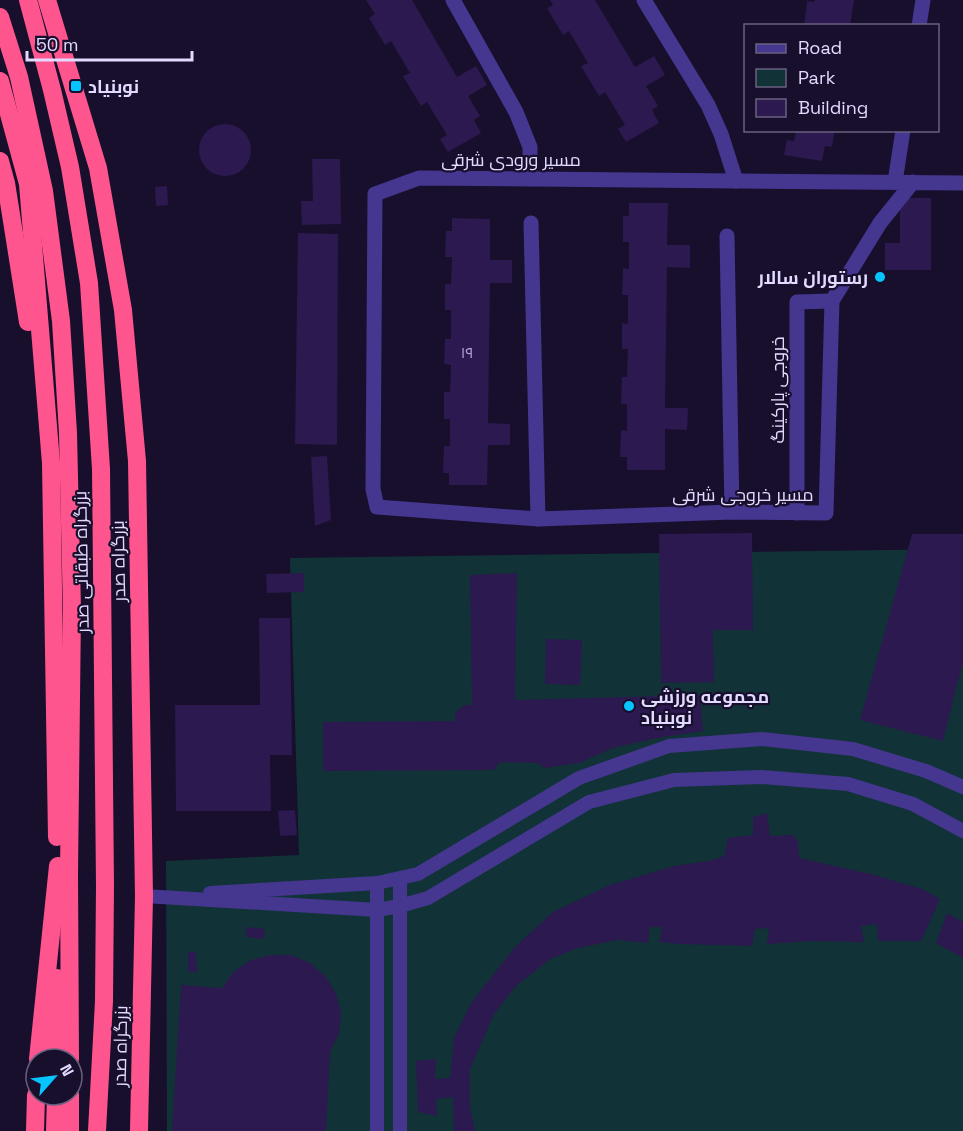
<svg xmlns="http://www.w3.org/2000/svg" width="963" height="1131" viewBox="0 0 963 1131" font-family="'Space Grotesk',Cairo,sans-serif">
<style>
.green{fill:#113337}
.building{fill:#2b194f}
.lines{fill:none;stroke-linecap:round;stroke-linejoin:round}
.lane{stroke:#45368f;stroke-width:14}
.street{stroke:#45368f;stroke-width:15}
.highway{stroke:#ff558f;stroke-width:18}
.poi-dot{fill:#06c4ff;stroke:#180f2c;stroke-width:2}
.labels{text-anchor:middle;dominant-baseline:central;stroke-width:4.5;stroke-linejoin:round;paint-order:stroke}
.number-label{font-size:15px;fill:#b5aad3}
.poi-label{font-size:18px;font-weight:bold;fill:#e3daff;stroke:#180f2c;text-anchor:start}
.street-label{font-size:18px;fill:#e3daff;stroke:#180f2c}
</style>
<rect width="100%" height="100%" fill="#180f2c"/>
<!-- green -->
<path class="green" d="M963,549V1131H167L166,861L299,855L290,558Z"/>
<!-- building -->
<g class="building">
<path d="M366,0H412L457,77L476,66L487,85L468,96L480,116L474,120L481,133L448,152L440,139L447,135L427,102L421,106L403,76L410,73L391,41L385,45L369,18L375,14Z"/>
<path d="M550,0H595L635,67L654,56L665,75L646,86L658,106L652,110L659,123L626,142L618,129L625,125L605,92L599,96L581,66L588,63L569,31L563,35L547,8L553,5Z"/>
<path d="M815,0H854L850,26H804L807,1L814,2Z"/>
<circle cx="225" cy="150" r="26"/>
<path d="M796,130H835L832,147L825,146L822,161L784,155L787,140L794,141Z"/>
<path d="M312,159H340L341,224L302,225L301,201H313Z"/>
<path d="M167,186L168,205L156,206L155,187Z"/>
<path d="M900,198H931V270H885V243H900Z"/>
<path d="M629,203H668L667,245H690V268L667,267L665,408H688L687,430L665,429V470H627V457H620L621,430L627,431V404H621L622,377H627L628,349H622V323L628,324V295H622L623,268L629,269V242H623V216H629Z"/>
<path d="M452,218L490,219V260H512V283H490L488,423L510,424V445H488L487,485H449V473H443L444,446H450V419H444V392H450L451,365L444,364L445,339H451V310H445V284H451L452,257H445L446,231H452Z"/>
<path d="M298,233L338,234L337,445L295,444Z"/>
<path d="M327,456L331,520L315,526L311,457Z"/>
<path d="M752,533L753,630H713L714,682L661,683L659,534Z"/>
<path d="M912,534H963V661L943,741L860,720Z"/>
<path d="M304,573V592L267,593L266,574Z"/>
<path d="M517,573L515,700L700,695L703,731L652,739L613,748L579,763L545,768L537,763L500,762L494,770L323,771V722L455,721V713L464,705H472L470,575Z"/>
<path d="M259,618H290L292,755H270L271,811H176L175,705H260Z"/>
<path d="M546,639L582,640L580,685L545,684Z"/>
<path d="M295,810L297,835L280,836L278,811Z"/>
<path d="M767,813L770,836L793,835L798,842L799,858L871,874L922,889L940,899L921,941H878L877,924L861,926L864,942L812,941L767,944L769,928L755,929L752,946L680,944L659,942L662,927H650L648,943L617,940L578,948L550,959L516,986L494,1014L470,1069V1108L475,1131H454L453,1097L436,1099L437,1116L418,1112L416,1061L436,1059L435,1079L450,1078L454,1038L471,1003L515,947L553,912L610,885L674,866L709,861L724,856L728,838L753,835V817Z"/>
<path d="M947,913L963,922V958L936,943Z"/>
<path d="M247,927L265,929L264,939L246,937Z"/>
<path d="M188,952H196L197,972H188Z"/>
<path d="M271,955H291L310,963L325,976L336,993L341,1013L339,1033L330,1052L326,1131H172L181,985L222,988L234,971L251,960Z"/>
</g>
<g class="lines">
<!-- lane -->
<g class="lane">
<path d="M210,893L377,883L418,874L579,778L669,746L762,739L853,749L926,771L963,787"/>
<path d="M144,896L377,910L400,906L428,898L589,802L674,780L761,777L848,784L913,804L963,831"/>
<path d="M377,1131V883"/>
<path d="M400,1131V879"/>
</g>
<!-- street -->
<g class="street">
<path d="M453,0L516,112L530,147V179"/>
<path d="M644,0L708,105L721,134L736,181"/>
<path d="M919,26L923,0"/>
<path d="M895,182L903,130"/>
<path d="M913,182L880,223L832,301L826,513L732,512L538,519L377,507L373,489L375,194L419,178L963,183"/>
<path d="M531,223L538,519"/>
<path d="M727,236L732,512"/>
<path d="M797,513V302L832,301"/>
</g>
<!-- highway -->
<g class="highway">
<path d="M28,0L52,90L70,167L89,283L101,469L105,886L104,1001L97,1131"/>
<path d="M47,0L98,168L123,310L137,461L144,896L139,1131"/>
<path d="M0,17L19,77L44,191L61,321L68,433L72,610L69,874L70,1059"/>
<path d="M0,81L28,184L51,463L57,837"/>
<path d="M0,161L6,183L28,322"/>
<path d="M38,1059L58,866"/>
<path d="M56,1059L57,978"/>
<path d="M70,1095V1131"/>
<path d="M35,1131L36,1095"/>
<path d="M55,1131L56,1095"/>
</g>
</g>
<!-- markers -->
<g class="poi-dot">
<rect x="70" y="80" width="12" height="12" rx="3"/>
<circle cx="880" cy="277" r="6"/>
<circle cx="629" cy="706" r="6"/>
</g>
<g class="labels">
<!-- number labels -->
<g class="number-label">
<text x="467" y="352">۱۹</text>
</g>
<!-- poi labels -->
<g class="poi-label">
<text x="88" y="86">نوبنیاد</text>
<text x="868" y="277" text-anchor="end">رستوران سالار</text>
<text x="641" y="696">مجموعه ورزشی<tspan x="641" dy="21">نوبنیاد</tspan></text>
</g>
<!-- street labels -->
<g class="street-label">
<text x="511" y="159">مسیر ورودی شرقی</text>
<text transform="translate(777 390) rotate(-90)">خروجی پارکینگ</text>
<text x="743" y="494">مسیر خروجی شرقی</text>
<text transform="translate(118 561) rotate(-91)">بزرگراه صدر</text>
<text transform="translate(81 562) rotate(-91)">بزرگراه طبقاتی صدر</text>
<text transform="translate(120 1046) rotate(-89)">بزرگراه صدر</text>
</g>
</g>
<!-- legend -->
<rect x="744" y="24" width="195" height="108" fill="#180f2c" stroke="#696080" stroke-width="1.5"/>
<rect x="756" y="44" width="30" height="9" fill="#45368f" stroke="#696080" stroke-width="1.5"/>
<text x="798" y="54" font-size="18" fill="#e3daff">Road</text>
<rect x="756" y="69" width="30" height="18" fill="#113337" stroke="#696080" stroke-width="1.5"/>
<text x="798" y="84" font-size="18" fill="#e3daff">Park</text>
<rect x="756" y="99" width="30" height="18" fill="#2b194f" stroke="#696080" stroke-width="1.5"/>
<text x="798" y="114" font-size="18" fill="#e3daff">Building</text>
<!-- north arrow -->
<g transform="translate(54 1077) rotate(62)"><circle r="28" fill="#180f2c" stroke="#696080" stroke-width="1.5"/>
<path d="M0-4.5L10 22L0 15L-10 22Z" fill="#06c4ff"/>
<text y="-9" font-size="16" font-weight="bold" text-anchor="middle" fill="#e3daff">N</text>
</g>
<!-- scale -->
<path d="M27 51v9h165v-9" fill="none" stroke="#e3daff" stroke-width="3"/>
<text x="36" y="51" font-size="18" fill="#e3daff" stroke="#180f2c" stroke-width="4.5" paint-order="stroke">50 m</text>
</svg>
